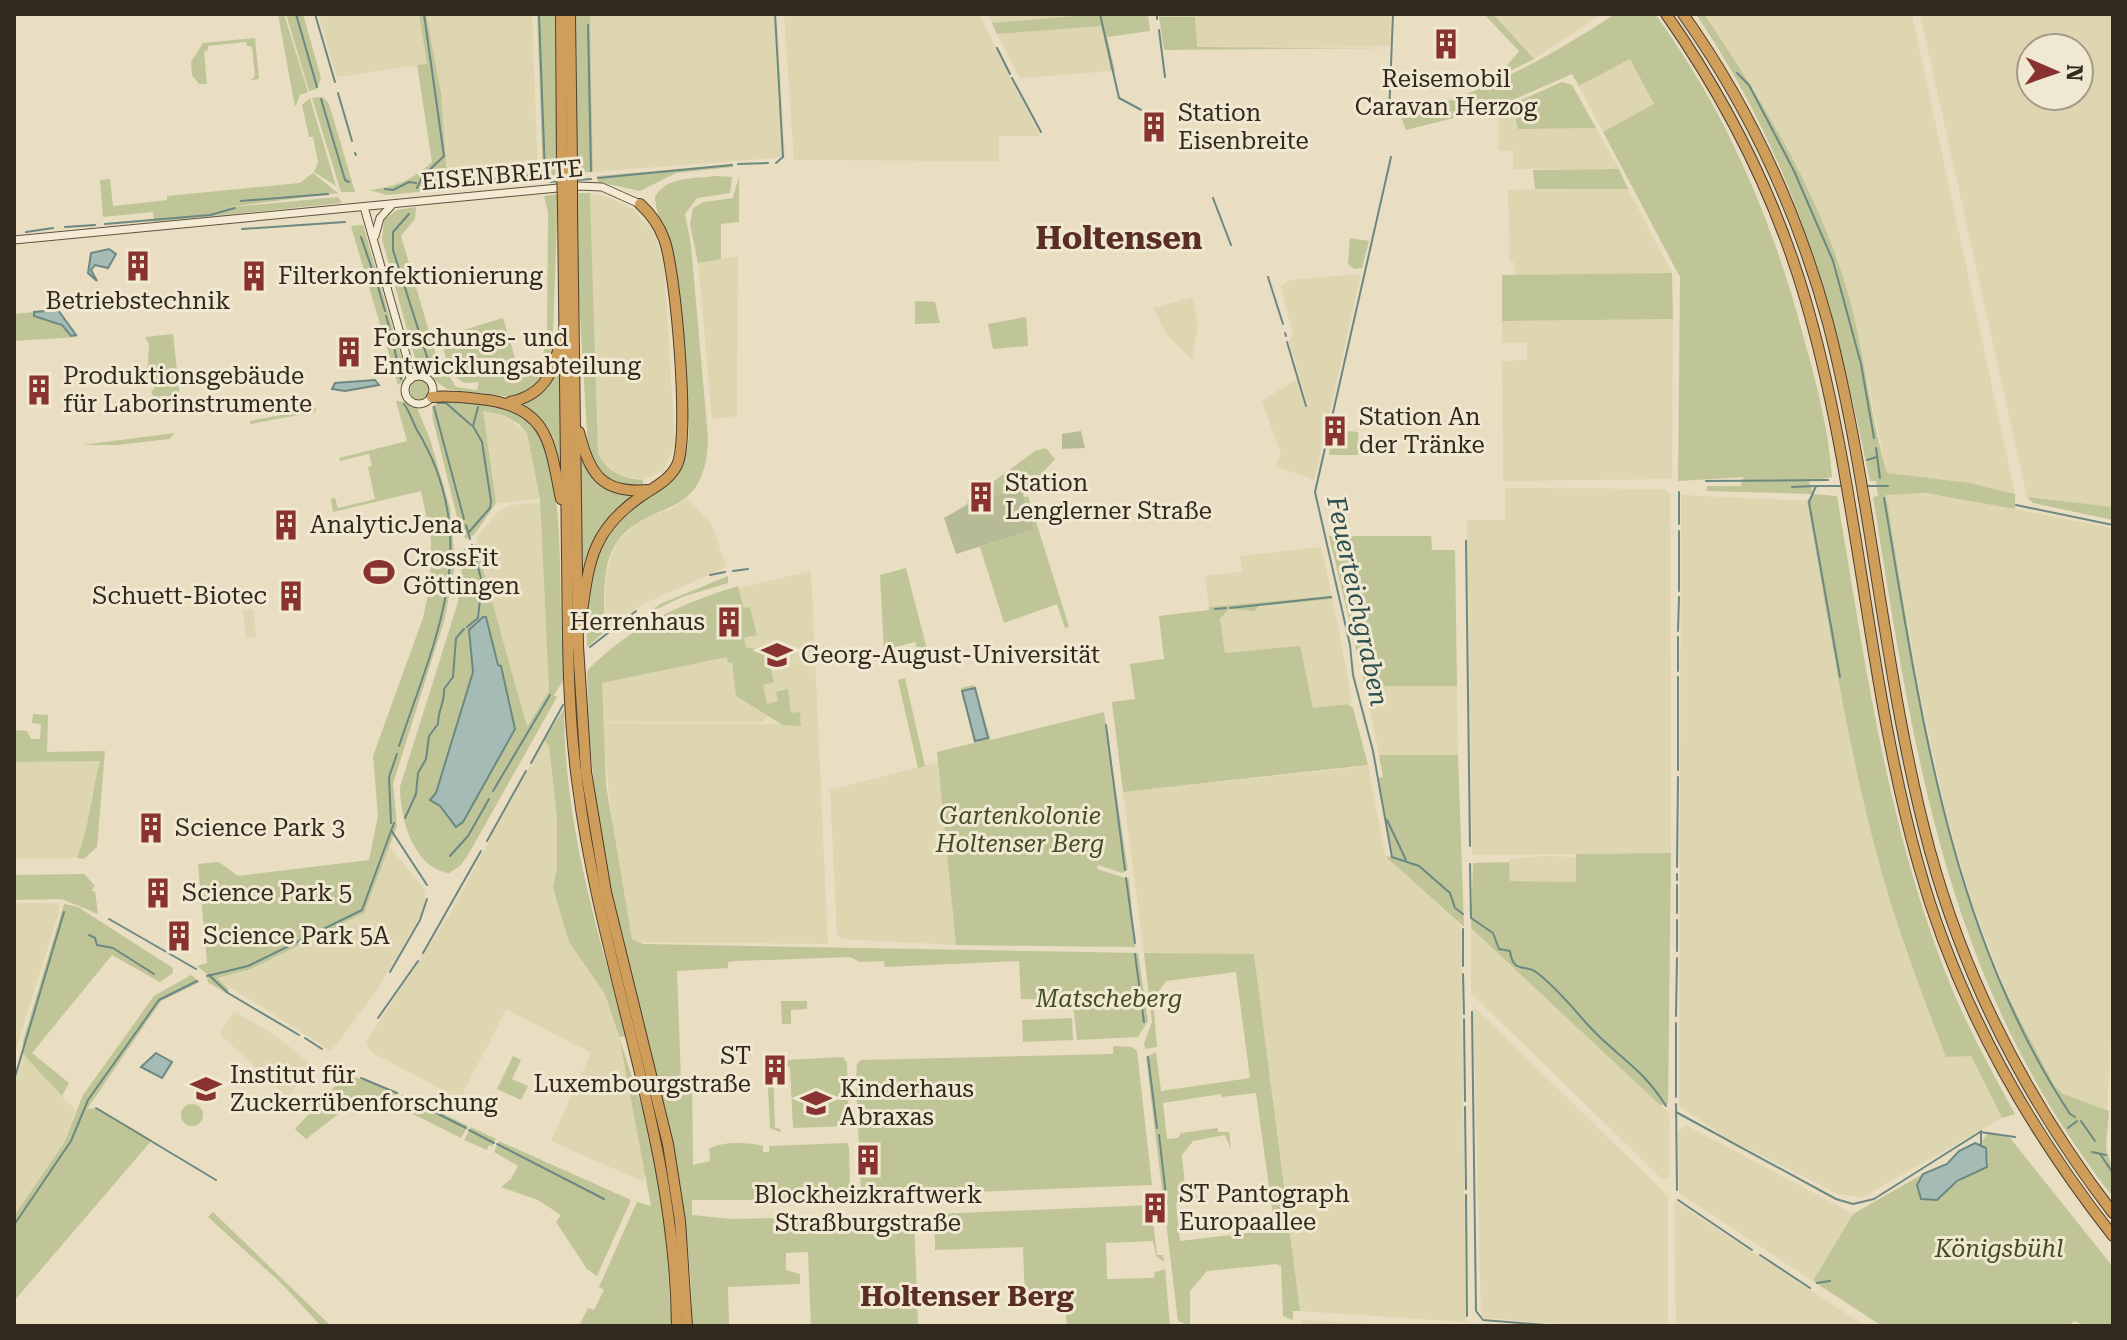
<svg xmlns="http://www.w3.org/2000/svg" width="2127" height="1340" viewBox="0 0 2127 1340" font-family="'Roboto Serif',serif">
<style>
.farmland{fill:#ddd6b0;fill-rule:evenodd}
.green{fill:#bfc597;fill-rule:evenodd}
.cemetery{fill:#b6bb96}
.water{fill:#a4bcb5;stroke:#6c8882;stroke-width:2}
.lines{fill:none;stroke-linecap:round;stroke-linejoin:round}
.stream{stroke:#6c8882;stroke-width:2}
.secondary-casing{stroke:#62513e;stroke-width:9}
.highway-casing{stroke:#4e3e2f;stroke-width:12}
.secondary{stroke:#f4ebd4;stroke-width:7}
.highway{stroke:#d09e5b;stroke-width:10}
.highway-bridge-casing{stroke:#4e3e2f;stroke-width:12;stroke-linecap:butt}
.highway-bridge{stroke:#d09e5b;stroke-width:10}
.labels{text-anchor:middle;dominant-baseline:central;stroke-width:6;stroke-linejoin:round;paint-order:stroke}
.poi-label{font-size:24px;fill:#32281e;stroke:#f1e8d1;text-anchor:start}
.street-label{font-size:24px;fill:#32281e;stroke:#f1e8d1}
.park-label{font-size:24px;font-style:italic;fill:#424c26;stroke:#f1e8d1}
.water-label{font-size:26px;font-style:italic;fill:#2e504e;stroke:#f1e8d1}
.quarter-label{font-size:28px;font-weight:bold;fill:#5a2e22;stroke:#f1e8d1}
.district-label{font-size:32px;font-weight:bold;fill:#5a2e22;stroke:#f1e8d1}
</style>
<rect width="100%" height="100%" fill="#e9ddc2"/>
<!-- farmland -->
<g class="farmland">
<path d="M318,14H419L427,64L337,77Z"/>
<path d="M426,14H532L538,174L448,181L441,93Z"/>
<path d="M590,14H777L785,157L593,172Z"/>
<path d="M784,14H979L1040,136H999V161L794,160Z"/>
<path d="M988,14H1098V15L992,23Z"/>
<path d="M1158,14H1391L1390,46L1196,47L1195,17H1159Z"/>
<path d="M1493,14H1602L1534,59Z"/>
<path d="M1704,14H1912L2015,494L1970,483L1887,474L1853,311L1835,254L1814,204Z"/>
<path d="M1920,14H2113V507L2027,497ZM2031,48H2079V96H2031Z"/>
<path d="M1101,26L1111,71L1020,78L997,34Z"/>
<path d="M1630,59L1654,104L1603,132L1579,86Z"/>
<path d="M1512,104L1518,129L1596,128L1619,169H1513V151H1499L1498,110Z"/>
<path d="M1628,189L1672,273L1515,275L1514,262H1510L1508,190Z"/>
<path d="M590,193L610,198L633,209L654,233L664,262L675,446L663,471L643,480L614,474L603,463L598,453Z"/>
<path d="M738,256L737,416L712,419L698,263Z"/>
<path d="M1361,274L1320,455L1314,480L1275,466L1281,454L1262,401L1297,379L1304,405H1308L1289,341L1293,336L1281,286L1290,280Z"/>
<path d="M1193,297L1198,326L1192,359L1168,336L1153,308Z"/>
<path d="M1673,319L1672,479L1503,481L1502,361L1527,360V343H1502V321Z"/>
<path d="M482,411L503,415L527,433L540,499L496,503Z"/>
<path d="M1505,488L1664,489L1670,493L1671,853L1472,855L1467,520H1505Z"/>
<path d="M1903,492L1952,497L2113,528V999L2107,1111L2063,1095L2054,1085L2007,993L1973,906L1948,822L1919,690L1886,495Z"/>
<path d="M1681,495L1807,501L1836,669L1877,855L1907,954L1971,1056L2002,1118L1863,1197L1838,1194L1725,1137L1679,1106Z"/>
<path d="M687,498L712,525L726,567L643,604L604,632L606,572L617,542L640,520L671,509Z"/>
<path d="M540,503L549,691L527,728L485,585L476,538L499,511L511,505Z"/>
<path d="M1321,547L1332,596L1209,607L1205,576L1242,572L1240,556Z"/>
<path d="M811,571L828,944L637,942L632,939L617,862L601,723L781,724L767,716L764,722H602V683L727,657L744,638L757,635L750,607L744,608L739,588Z"/>
<path d="M1333,599L1352,703L1313,708L1225,653L1219,619L1230,609L1250,611L1258,606Z"/>
<path d="M253,609L256,637L246,639L243,610Z"/>
<path d="M1365,686H1457L1458,755H1379Z"/>
<path d="M544,740L549,746L557,818V867L553,889L569,942L605,994L619,1036L646,1174L644,1182L551,1141L591,1053L506,1009L460,1099L371,1052L366,1042L450,913Z"/>
<path d="M101,760L92,792L90,822L77,858L14,859V762Z"/>
<path d="M938,762L956,945L841,939L837,935L830,790Z"/>
<path d="M1368,766L1386,857L1461,926L1466,1322L1300,1311L1254,955L1144,953L1123,792Z"/>
<path d="M388,845L426,891L423,911L379,987L331,1051L216,978L251,969L364,913Z"/>
<path d="M1546,856L1576,857V882L1510,881L1509,859Z"/>
<path d="M14,903H59V912L14,1055Z"/>
<path d="M1471,928L1670,1114L1669,1178L1662,1179L1471,993Z"/>
<path d="M1473,1006L1668,1196V1326H1587L1484,1318L1481,1315Z"/>
<path d="M234,1011L276,1036L313,1066L287,1097L220,1034Z"/>
<path d="M23,1054L75,1110L64,1143L14,1216V1083Z"/>
<path d="M1686,1125L1853,1214L1813,1281L1679,1193L1678,1131Z"/>
<path d="M1674,1201L1865,1326H1676Z"/>
<path d="M1301,1320L1405,1326H1302Z"/>
</g>
<!-- green -->
<g class="green">
<path d="M278,14H284L308,92L300,95L295,107Z"/>
<path d="M286,14H303L321,78L317,89L309,91Z"/>
<path d="M419,14H426L441,93L448,189L387,195L369,190C395,187 413,180 432,162L417,65L427,64Z"/>
<path d="M537,14H555L557,177L543,179Z"/>
<path d="M576,14H590L593,172L577,173Z"/>
<path d="M1098,14H1148L1150,31L1107,37L1115,71H1111L1101,26L997,34L992,23Z"/>
<path d="M1484,14H1493L1534,59L1506,73L1505,68L1519,51Z"/>
<path d="M1615,14H1655C1728,114 1775,226 1806,346C1818,389 1829,433 1832,477L1809,481L1813,494L1837,496C1864,654 1885,815 1943,966C1962,1017 1988,1065 2015,1114L2002,1118L1971,1056L1946,1057C1921,990 1895,924 1877,855C1846,739 1828,619 1807,501L1812,494L1707,491V486H1740L1744,477L1678,481L1680,277L1603,132L1654,104L1630,59L1579,86L1572,74L1497,107L1406,130L1401,117C1478,94 1548,59 1615,14Z"/>
<path d="M1696,14H1704C1766,106 1826,204 1853,312C1866,365 1871,421 1887,473L1970,483L2015,494V509L1925,493L1886,495C1912,648 1931,808 1989,954C2008,999 2032,1042 2054,1085L2063,1094L2109,1111L2106,1148L2113,1171V1197C1945,982 1915,757 1873,497L1878,496L1876,481H1870C1833,304 1798,166 1696,14Z"/>
<path d="M1159,17H1195L1197,47L1390,48L1164,50Z"/>
<path d="M255,38L259,79L251,80L255,76L252,47L247,46L246,42L208,46V50L204,52L207,84H199L192,75L191,62L203,43Z"/>
<path d="M1562,82L1572,85L1596,128L1518,129L1512,104Z"/>
<path d="M323,97L329,104L355,192H341L312,98Z"/>
<path d="M310,98L336,186L314,172L318,162L313,137H309L302,105Z"/>
<path d="M733,164V167L676,173L640,191L598,182L597,176Z"/>
<path d="M1619,169L1628,189H1535L1533,170Z"/>
<path d="M313,173L338,193L222,208L338,197L342,203L154,222L153,212L103,217L100,180L110,179L113,206L167,200V196L300,183Z"/>
<path d="M715,176L732,177L730,193L697,198L685,214L691,245L708,438C706,524 649,497 617,542C600,566 605,604 604,632L587,647C587,614 588,559 607,531C637,487 687,499 689,431L675,265C672,241 655,216 655,197C666,176 695,179 715,176Z"/>
<path d="M739,176V222L721,224V259L698,263L690,224L693,208L704,202L733,198Z"/>
<path d="M577,193H590L598,453C606,472 623,479 643,480V486C612,487 600,476 588,448L579,299Z"/>
<path d="M558,194L552,358L548,370L532,390L513,397L447,389L418,369L382,239L384,220L397,210L416,207L415,219L401,236L435,352L456,387L477,390L479,382L464,383L454,376L449,366L437,331L447,335L503,318L521,378L538,372L547,339L548,213L544,196Z"/>
<path d="M363,225L404,367L403,381L398,385L351,226Z"/>
<path d="M1350,238L1369,241L1362,268L1354,269L1348,264Z"/>
<path d="M1672,273L1673,319L1502,321V275Z"/>
<path d="M915,301L935,302L940,323L915,324Z"/>
<path d="M34,312L35,316L50,319L78,337L14,341V314Z"/>
<path d="M1026,317L1028,346L993,349L988,324Z"/>
<path d="M173,334L180,399L178,403L157,405L151,391L154,389L151,378H147L149,344L145,337Z"/>
<path d="M560,362L562,494L548,428L523,405L548,388Z"/>
<circle cx="420" cy="390" r="10"/>
<path d="M441,399C465,401 500,400 520,413C573,445 555,605 564,663V679L554,695L557,697L468,855L460,866L449,873C413,868 400,817 400,787L458,602L464,548L476,544L527,727L549,691L540,499L527,433L519,424L503,415L483,411L496,503L474,535L466,539L461,533L433,420L432,407Z"/>
<path d="M396,401L407,402L417,408L430,439L450,508L455,563L445,618L393,784L397,826L364,913L251,969L217,978L229,989L227,994L208,982L206,973L197,966L207,963L198,864L219,862L238,876L369,860L378,816L373,756L423,618L430,585L431,540L421,491L333,512L331,499L335,498L338,508L375,499L368,467L372,466L369,454L340,461L339,458L407,441Z"/>
<path d="M316,408L315,412L250,424V421Z"/>
<path d="M1337,430L1358,432V455H1329L1331,435Z"/>
<path d="M175,433L169,439L117,445H82Z"/>
<path d="M1046,448L1055,459L1023,495L1021,489L968,504L967,501L1035,451Z"/>
<path d="M580,453C589,479 609,500 639,494C607,515 592,535 582,572Z"/>
<path d="M1028,496L1069,627L1065,628L1057,604L1004,623L980,547L1034,530L1024,497Z"/>
<path d="M2027,497L2113,507V520L2033,503Z"/>
<path d="M1329,536H1431L1432,550H1455L1457,686H1365L1355,645L1358,644L1354,640Z"/>
<path d="M906,568L930,661L921,663L915,642L884,650L880,575Z"/>
<path d="M728,576V583L682,597L649,613L660,604Z"/>
<path d="M738,586L744,608L750,607L757,635L744,638L746,648L766,649L774,682L763,685L767,704L778,701L776,692L788,689L791,713L800,712L801,726L783,725L736,696L732,662L728,663L727,657L602,683L606,785L632,939L643,944L1138,953L1148,1021L1138,1037L1077,1040L1073,1004L1069,1000L1021,999L1019,961L885,967L884,961L860,962L850,957L738,961L728,962V968L677,971L681,1081H692L693,1165L710,1161L709,1149C721,1141 749,1142 763,1146V1152H769V1146L847,1143L849,1147L850,1190L845,1200H692V1215L731,1219L911,1215L914,1218L918,1326H811L808,1252L786,1253V1270L800,1274V1284L728,1287L729,1326H692C693,1169 636,1023 607,871C594,804 588,739 587,671C631,626 679,604 738,586Z"/>
<path d="M1332,596L1333,599L1259,606L1254,611L1229,609L1220,619L1225,653L1300,646L1313,708L1348,704L1353,708L1368,765L1123,792L1112,702L1135,699L1130,664L1164,659L1159,616L1209,610V607Z"/>
<path d="M905,678L925,766L918,768L898,680Z"/>
<path d="M974,685L991,740L1104,712L1128,870L1122,873L1098,865L1097,869L1129,879L1135,947L956,945L937,752L974,743L961,688Z"/>
<path d="M564,709C564,821 596,929 627,1036L619,1037L648,1126L662,1191L672,1326H579L588,1308L594,1310L604,1290L599,1287L637,1202L651,1206L619,1036L605,994L569,942L553,888L557,867V818L549,746L544,740Z"/>
<path d="M33,714L48,715L47,752L105,751L97,847L84,859L77,858C90,826 91,794 100,761L14,762V730L27,731L31,739H40L41,724L32,723Z"/>
<path d="M1379,755H1458L1464,927L1386,857L1393,856L1378,786V778L1383,777Z"/>
<path d="M1671,853L1668,1104L1660,1105L1471,928L1473,863L1509,862L1510,881L1576,882V854Z"/>
<path d="M84,874L95,886L91,891H95L98,914L62,899L14,900V875Z"/>
<path d="M64,904L78,907L173,968V973L160,982L112,955L32,1053L69,1083L62,1096L23,1054V1041Z"/>
<path d="M1144,953L1254,954L1300,1311H1293V1320L1283,1316L1281,1266L1276,1264L1207,1271L1190,1291V1326L1178,1321L1146,1057L1156,1052L1161,1091L1250,1078L1236,972L1166,981L1153,1000L1157,1047L1145,1049L1144,1043L1152,1022ZM1256,1093L1275,1230L1180,1241L1176,1203L1202,1201L1203,1206L1206,1202L1204,1195L1186,1196L1182,1155L1193,1141L1225,1135L1231,1149L1229,1132H1218V1128L1181,1133L1178,1138L1167,1139L1163,1103L1221,1094L1222,1097Z"/>
<path d="M191,975L200,982L161,1001L87,1109L98,1108L152,1140L14,1301V1216L64,1143L83,1095L154,996Z"/>
<path d="M781,1001H807V1009L791,1010V1024H782Z"/>
<path d="M1072,1018L1073,1040L1023,1042L1022,1020Z"/>
<path d="M1113,1046L1132,1047L1137,1051L1152,1185L870,1196L861,1193L856,1079L857,1064L861,1060L1113,1054Z"/>
<path d="M513,1056L521,1060L512,1079L528,1086L521,1100L497,1089Z"/>
<path d="M843,1057L847,1063L849,1126L793,1128L790,1067L785,1066V1060Z"/>
<path d="M773,1060L778,1061V1067L773,1068L775,1128L781,1129L780,1132L770,1128L767,1067Z"/>
<path d="M351,1076L400,1093L389,1097L392,1104L404,1095L468,1126L461,1138L393,1104L381,1111L374,1101L363,1095L306,1139L295,1129L343,1078Z"/>
<circle cx="192" cy="1115" r="11"/>
<path d="M471,1127L496,1139L492,1146L489,1145L487,1150L464,1140Z"/>
<path d="M1988,1132L2010,1138L2113,1267V1326H2085L2075,1321L2067,1326H1882L1813,1281L1853,1214L1923,1174L1917,1185H1953L1986,1167L1989,1162L1982,1142Z"/>
<path d="M499,1141L631,1200L597,1276L587,1269L556,1222L561,1215L538,1200L501,1187L511,1179L518,1166L494,1152Z"/>
<path d="M1151,1205L1157,1255H1163L1164,1262L1156,1256L1153,1241L1106,1243L1107,1279L1154,1278L1155,1272L1165,1269L1170,1326H1067L1064,1296L1025,1298L1023,1247L935,1250V1214Z"/>
<path d="M213,1212L331,1326H321L281,1283L208,1217Z"/>
</g>
<!-- cemetery -->
<g class="cemetery">
<path d="M1081,431L1085,448L1062,449V434Z"/>
<path d="M1021,488L1034,530L956,554L944,518L968,504Z"/>
</g>
<!-- water -->
<g class="water">
<path d="M109,249L116,254L108,268L95,265L91,270L97,281L88,273L91,253Z"/>
<path d="M58,310L76,335L71,336L62,325L34,316V312Z"/>
<path d="M375,380L379,385L345,391L332,389L335,383Z"/>
<path d="M483,617H486L498,665L501,666L515,729L463,822L456,827L440,806L430,800L436,793L473,672L469,630Z"/>
<path d="M975,688L988,738L975,741L962,691Z"/>
<path d="M156,1053L172,1062L162,1078L141,1067Z"/>
<path d="M1975,1143L1986,1148L1987,1167L1957,1181L1937,1200L1921,1199L1917,1185L1923,1174L1947,1164L1959,1151Z"/>
</g>
<g class="lines">
<!-- stream -->
<g class="stream">
<path d="M296,14L317,87"/>
<path d="M315,14L335,82"/>
<path d="M539,14L545,175"/>
<path d="M775,14L783,157L776,163"/>
<path d="M1100,14L1119,98L1162,121"/>
<path d="M1157,14V19"/>
<path d="M588,25L591,171"/>
<path d="M1159,30L1165,77"/>
<path d="M997,48L1010,74"/>
<path d="M1737,73L1749,85L1794,171L1833,261L1861,364L1874,438"/>
<path d="M1012,78L1041,132"/>
<path d="M1479,82L1485,79"/>
<path d="M338,93L352,141"/>
<path d="M321,99L345,180L349,182"/>
<path d="M1389,115L1393,14"/>
<path d="M355,153L356,155"/>
<path d="M1391,157L1315,492L1350,645L1353,675L1373,751L1392,857L1419,866L1450,893L1455,908L1463,914"/>
<path d="M738,164L768,163"/>
<path d="M427,172L448,184L538,175"/>
<path d="M598,178L732,165"/>
<path d="M576,180L591,179"/>
<path d="M551,182L558,181"/>
<path d="M417,188L422,177L444,156L424,14"/>
<path d="M385,189L393,190L409,182L416,183"/>
<path d="M1213,198L1231,245"/>
<path d="M241,201L328,194"/>
<path d="M409,214L393,232V250L428,360L440,376"/>
<path d="M105,224L210,215L235,208"/>
<path d="M65,227L95,225"/>
<path d="M242,229L345,222"/>
<path d="M26,232L53,228"/>
<path d="M361,237L372,269"/>
<path d="M1268,277L1283,324"/>
<path d="M376,280L385,311"/>
<path d="M386,316L390,330"/>
<path d="M391,333L401,379"/>
<path d="M1285,333L1286,336"/>
<path d="M1287,342L1306,406"/>
<path d="M438,403H446L471,425"/>
<path d="M434,407L464,519"/>
<path d="M1876,448L1880,478"/>
<path d="M1867,460L1877,457"/>
<path d="M1706,481L1828,480"/>
<path d="M1866,486H1888"/>
<path d="M1792,487L1815,486"/>
<path d="M1679,492V524"/>
<path d="M1884,498C1920,710 1950,932 2070,1114L2075,1117"/>
<path d="M2016,505L2113,525"/>
<path d="M466,525L470,539"/>
<path d="M469,532L490,508L491,501L482,442L473,426L478,407"/>
<path d="M1466,541L1470,846"/>
<path d="M733,571L748,569"/>
<path d="M710,575L725,572"/>
<path d="M1679,591V531"/>
<path d="M1230,608L1331,597"/>
<path d="M1215,609L1226,608"/>
<path d="M467,627L478,618L482,582L472,545"/>
<path d="M1678,631L1679,597"/>
<path d="M590,647L636,611"/>
<path d="M1678,671V637"/>
<path d="M1840,677L1809,502L1816,486H1843"/>
<path d="M1106,725L1125,870"/>
<path d="M399,746C436,636 484,541 417,430C412,421 410,412 404,404"/>
<path d="M531,763L563,705"/>
<path d="M1678,770V677"/>
<path d="M493,791L550,695"/>
<path d="M405,818L416,794L418,773L426,759L429,736L438,724C438,710 445,702 444,689L453,677L456,638L464,629"/>
<path d="M1387,820L1406,860"/>
<path d="M391,823L389,777L397,754"/>
<path d="M391,830L427,885"/>
<path d="M487,841L526,771"/>
<path d="M450,856L468,836L489,799"/>
<path d="M1470,864L1471,918L1493,933L1499,949L1510,951C1513,974 1525,964 1536,972C1555,986 1572,1007 1588,1025C1617,1057 1641,1066 1666,1106"/>
<path d="M1677,867L1678,777"/>
<path d="M1126,878L1135,943"/>
<path d="M1677,880V874"/>
<path d="M1677,913V885"/>
<path d="M109,919L196,969"/>
<path d="M1463,929V966"/>
<path d="M89,935L95,938L97,945L113,948L154,974"/>
<path d="M1677,951V920"/>
<path d="M423,953L481,851"/>
<path d="M1135,954L1144,1022"/>
<path d="M390,972L420,920L427,899"/>
<path d="M1463,974L1464,1014"/>
<path d="M209,975L228,993L299,1035"/>
<path d="M207,976L248,966L362,910L394,823"/>
<path d="M1472,1012L1476,1311L1483,1320L1546,1325"/>
<path d="M1676,1016L1677,958"/>
<path d="M378,1018L418,961"/>
<path d="M1464,1019L1465,1101"/>
<path d="M305,1038L322,1049"/>
<path d="M1148,1057L1157,1128"/>
<path d="M361,1078L397,1093"/>
<path d="M14,1080L64,912"/>
<path d="M403,1096L466,1128"/>
<path d="M1676,1097V1023"/>
<path d="M1676,1104L1677,1190"/>
<path d="M1465,1107L1466,1189"/>
<path d="M96,1108L216,1180"/>
<path d="M1676,1112L1836,1199L1853,1204L1874,1199L1980,1132L2015,1137"/>
<path d="M2081,1121L2095,1141"/>
<path d="M2068,1128L2077,1121"/>
<path d="M469,1130L494,1143"/>
<path d="M1159,1135L1167,1204"/>
<path d="M497,1144L604,1199"/>
<path d="M1981,1145V1131"/>
<path d="M2092,1152L2106,1155"/>
<path d="M2100,1154L2113,1173"/>
<path d="M1466,1195L1467,1316"/>
<path d="M1678,1200L1752,1250"/>
<path d="M14,1225L71,1141L88,1100L159,1000L197,981"/>
<path d="M1760,1255L1810,1288"/>
<path d="M1817,1283L1830,1281"/>
</g>
<!-- secondary casing -->
<g class="secondary-casing">
<g id="secondary">
<path d="M364,207L407,358L410,380"/>
<path d="M375,236L380,218L391,206"/>
<path d="M14,240L579,186L602,187L640,204"/>
<circle cx="419" cy="390" r="14"/>
</g>
</g>
<!-- highway casing -->
<g class="highway-casing">
<g id="highway">
<path d="M561,14L562,166"/>
<path d="M570,14L572,165"/>
<path d="M1666,14C1727,101 1775,196 1805,298C1859,483 1866,678 1918,863C1956,1001 2025,1124 2113,1236"/>
<path d="M1683,14C1749,107 1798,213 1828,323C1873,497 1883,678 1930,851C1966,983 2030,1105 2113,1213"/>
<path d="M572,208L578,646L586,772L606,892L668,1144L680,1221L687,1326"/>
<path d="M563,209C565,323 565,438 567,553C568,631 567,710 578,787C602,973 675,1135 677,1326"/>
<path d="M432,397C451,395 469,398 488,400C550,409 550,446 561,499"/>
<path d="M510,402C545,395 553,372 561,340"/>
<path d="M579,432C590,474 601,494 649,490"/>
<path d="M582,612C589,559 594,529 640,497C654,487 669,481 677,465C690,438 676,270 664,239C659,225 651,214 640,204"/>
</g>
</g>
<!-- secondary -->
<use href="#secondary" class="secondary"/>
<!-- highway -->
<use href="#highway" class="highway"/>
<!-- highway-bridge casing -->
<g class="highway-bridge-casing">
<g id="highway-bridge">
<path d="M572,165V208"/>
<path d="M562,166L563,209"/>
</g>
</g>
<!-- highway-bridge -->
<use href="#highway-bridge" class="highway-bridge"/>
</g>
<!-- icons -->
<defs>
<g id="building-bare" transform="scale(2.4)"><path d="M-4-6H4V6H1V3H-1V6H-4ZM-2.5-4.3h1.7v1.8h-1.7ZM.8-4.3h1.7v1.8H.8ZM-2.5-1h1.7V.8h-1.7ZM.8-1h1.7V.8H.8Z" fill="#893232" stroke="#f1e8d1" stroke-width="2.5" paint-order="stroke"/></g>
<g id="stadium-bare" transform="scale(2.4)"><path d="M0-5a6.5 5 0 1 0 0 10a6.5 5 0 1 0 0-10ZM-3.5-1.8h7v3.6h-7Z" fill="#893232" stroke="#f1e8d1" stroke-width="2.5" paint-order="stroke"/></g>
<g id="university-bare" transform="scale(2.4)"><path d="M0-5L7-2L0 1L-7-2ZM-4 1L0 2.5L4 1V4Q0 6-4 4Z" fill="#893232" stroke="#f1e8d1" stroke-width="2.5" paint-order="stroke"/></g>
<g id="school-bare" transform="scale(2.4)"><path d="M0-5L7-2L0 1L-7-2ZM-4 1L0 2.5L4 1V4Q0 6-4 4Z" fill="#893232" stroke="#f1e8d1" stroke-width="2.5" paint-order="stroke"/></g>
</defs>
<g fill-rule="evenodd">
<use href="#building-bare" x="1446" y="44"/>
<use href="#building-bare" x="1154" y="127"/>
<use href="#building-bare" x="138" y="266"/>
<use href="#building-bare" x="254" y="276"/>
<use href="#building-bare" x="349" y="352"/>
<use href="#building-bare" x="39" y="390"/>
<use href="#building-bare" x="1335" y="431"/>
<use href="#building-bare" x="981" y="497"/>
<use href="#building-bare" x="286" y="525"/>
<use href="#stadium-bare" x="379" y="572"/>
<use href="#building-bare" x="291" y="596"/>
<use href="#building-bare" x="729" y="622"/>
<use href="#university-bare" x="777" y="655"/>
<use href="#building-bare" x="151" y="828"/>
<use href="#building-bare" x="158" y="893"/>
<use href="#building-bare" x="179" y="936"/>
<use href="#building-bare" x="775" y="1070"/>
<use href="#university-bare" x="206" y="1089"/>
<use href="#school-bare" x="816" y="1103"/>
<use href="#building-bare" x="868" y="1160"/>
<use href="#building-bare" x="1155" y="1208"/>
</g>
<g class="labels">
<!-- poi labels -->
<g class="poi-label">
<text x="1446" y="79" text-anchor="middle">Reisemobil<tspan x="1446" dy="28">Caravan Herzog</tspan></text>
<text x="1178" y="113">Station<tspan x="1178" dy="28">Eisenbreite</tspan></text>
<text x="278" y="276">Filterkonfektionierung</text>
<text x="138" y="301" text-anchor="middle">Betriebstechnik</text>
<text x="373" y="338">Forschungs- und<tspan x="373" dy="28">Entwicklungsabteilung</tspan></text>
<text x="63" y="376">Produktionsgebäude<tspan x="63" dy="28">für Laborinstrumente</tspan></text>
<text x="1359" y="417">Station An<tspan x="1359" dy="28">der Tränke</tspan></text>
<text x="1005" y="483">Station<tspan x="1005" dy="28">Lenglerner Straße</tspan></text>
<text x="310" y="525">AnalyticJena</text>
<text x="403" y="558">CrossFit<tspan x="403" dy="28">Göttingen</tspan></text>
<text x="267" y="596" text-anchor="end">Schuett-Biotec</text>
<text x="705" y="622" text-anchor="end">Herrenhaus</text>
<text x="801" y="655">Georg-August-Universität</text>
<text x="175" y="828">Science Park 3</text>
<text x="182" y="893">Science Park 5</text>
<text x="203" y="936">Science Park 5A</text>
<text x="751" y="1056" text-anchor="end">ST<tspan x="751" dy="28">Luxembourgstraße</tspan></text>
<text x="230" y="1075">Institut für<tspan x="230" dy="28">Zuckerrübenforschung</tspan></text>
<text x="840" y="1089">Kinderhaus<tspan x="840" dy="28">Abraxas</tspan></text>
<text x="1179" y="1194">ST Pantograph<tspan x="1179" dy="28">Europaallee</tspan></text>
<text x="868" y="1195" text-anchor="middle">Blockheizkraftwerk<tspan x="868" dy="28">Straßburgstraße</tspan></text>
</g>
<!-- street labels -->
<g class="street-label">
<text transform="translate(502 175) rotate(-5)">EISENBREITE</text>
</g>
<!-- park labels -->
<g class="park-label">
<text x="1020" y="816">Gartenkolonie<tspan x="1020" dy="28">Holtenser Berg</tspan></text>
<text x="1109" y="999">Matscheberg</text>
<text x="1999" y="1249">Königsbühl</text>
</g>
<!-- water labels -->
<g class="water-label">
<text transform="translate(1358 601) rotate(78)">Feuerteichgraben</text>
</g>
<!-- quarter labels -->
<g class="quarter-label">
<text x="967" y="1296">Holtenser Berg</text>
</g>
<!-- district labels -->
<g class="district-label">
<text x="1119" y="238">Holtensen</text>
</g>
</g>
<!-- border -->
<rect width="2127" height="1340" fill="none" stroke="#32281e" stroke-width="32"/>
<!-- north arrow -->
<g transform="translate(2055 72) rotate(92)"><circle r="38" fill="#f1e8d1" stroke="#a59b89" stroke-width="2"/>
<path d="M0-6L14 30L0 20L-14 30Z" fill="#893232"/>
<text y="-12" font-size="22" font-weight="bold" text-anchor="middle" fill="#32281e">N</text>
</g>
</svg>
